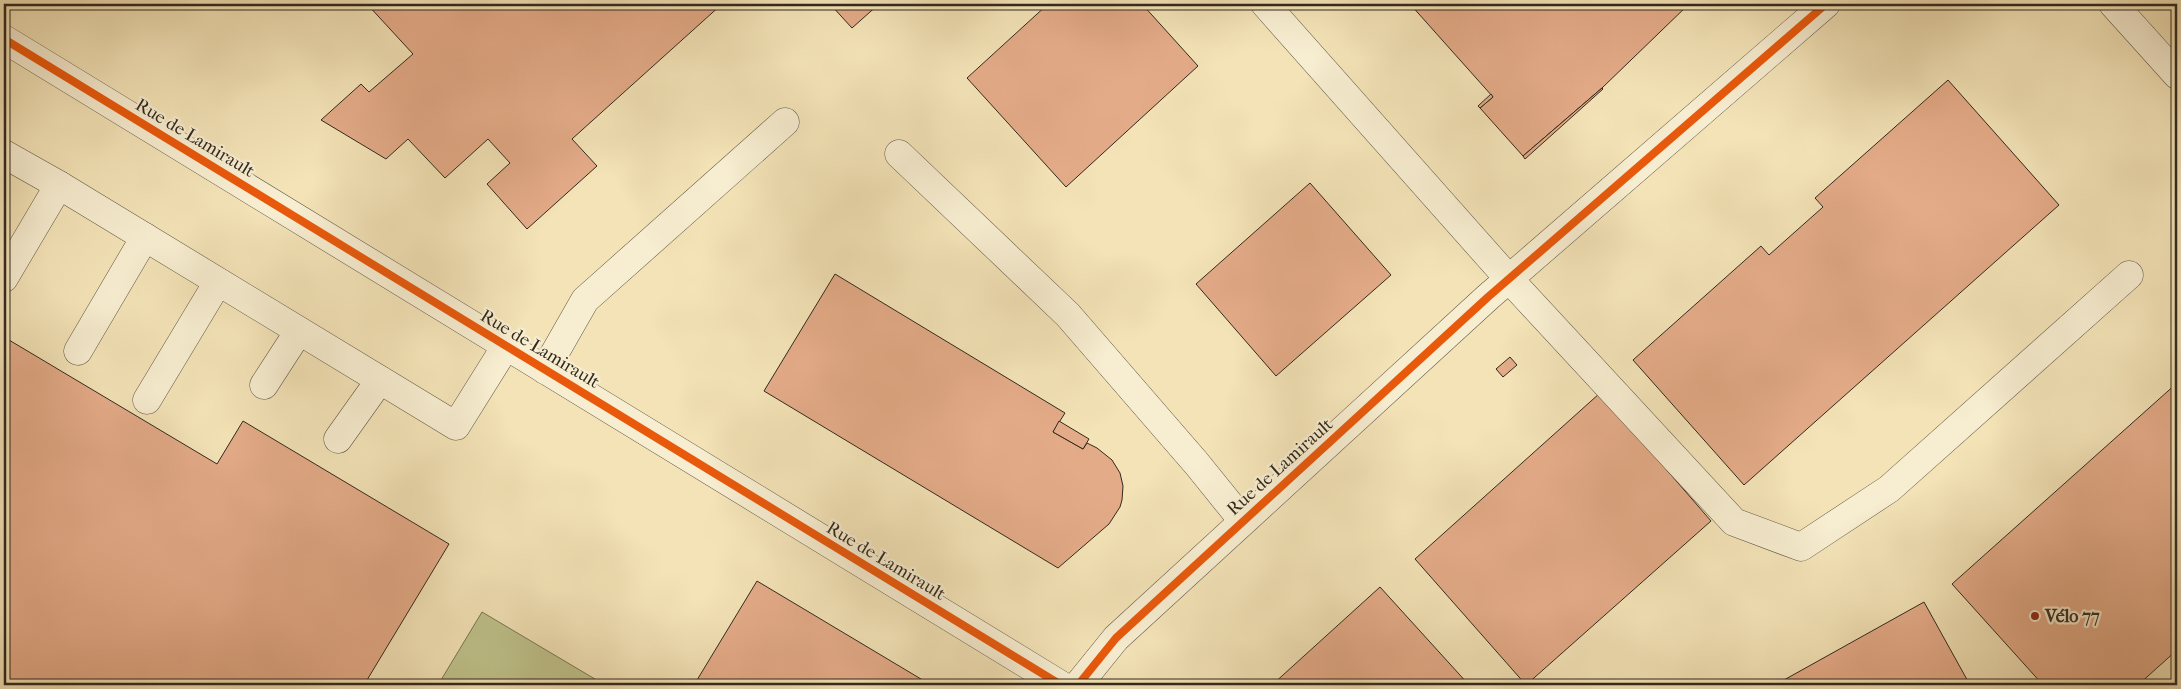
<svg xmlns="http://www.w3.org/2000/svg" width="2181" height="689" viewBox="0 0 2181 689" font-family="'IM FELL French Canon',serif">
<style>
.green{fill:#bfc28b;stroke:#787654}
.building{fill:#e4ab88;stroke:#32291e}
.lines{fill:none;stroke-linecap:round;stroke-linejoin:round}
.minor-casing{stroke:#625844;stroke-width:29}
.minor{stroke:#f7edd0;stroke-width:28}
.cycleway-casing{stroke:#f7edd0;stroke-width:11}
.cycleway{stroke:#e8590c;stroke-width:8}
.poi-dot{fill:#8f2418;stroke:#f7edd0;stroke-width:2}
.labels{text-anchor:middle;dominant-baseline:central;stroke-width:4.5;stroke-linejoin:round;paint-order:stroke}
.street-label{font-size:18px;fill:#32291e;stroke:#f7edd0}
.poi-label{font-size:18px;font-weight:bold;fill:#32291e;stroke:#f7edd0;text-anchor:start}
</style>
<rect width="100%" height="100%" fill="#f3e3b7"/>
<filter id="stains"><feTurbulence type="fractalNoise" baseFrequency=".004" numOctaves="4"/><feColorMatrix values="0 0 0 0 .2 0 0 0 0 .09 0 0 0 0 .02 0 0 0 .5 -.17"/></filter>
<radialGradient id="worn" r=".72"><stop offset=".6" stop-color="#630" stop-opacity="0"/><stop offset="1" stop-color="#630" stop-opacity=".3"/></radialGradient>
<!-- green -->
<path class="green" d="M482,612L605,685H438Z"/>
<!-- building -->
<g class="building">
<path d="M367,4H722L572,139L597,166L527,229L487,184L510,163L488,139L445,178L408,139L386,159L321,120L361,84L369,92L413,54Z"/>
<path d="M830,4H879L852,28Z"/>
<path d="M1048,4H1142L1198,66L1066,187L967,78Z"/>
<path d="M1410,4H1689L1602,88L1523,156L1480,108L1493,97Z"/>
<path d="M1948,80L2059,205L1744,485L1633,360L1761,246L1769,255L1823,207L1815,198Z"/>
<path d="M1602,88L1603,89L1525,159L1523,156Z"/>
<path d="M1491,94L1493,97L1480,108L1478,106Z"/>
<path d="M1310,183L1391,275L1276,376L1196,284Z"/>
<path d="M835,274L1065,413L1053,432L1083,449L1087,443L1097,448L1112,460L1120,473L1123,486L1122,500L1120,507L1109,524L1058,568L764,391Z"/>
<path d="M4,337L217,464L243,421L449,544L364,685H4Z"/>
<path d="M1510,357L1517,365L1503,377L1496,369Z"/>
<path d="M2177,383V650L2138,685H2043L1952,584Z"/>
<path d="M1600,393L1711,521L1526,685L1415,559Z"/>
<path d="M1059,421L1089,439L1083,449L1053,432Z"/>
<path d="M757,581L931,685H694Z"/>
<path d="M1380,587L1469,685H1272Z"/>
<path d="M1924,602L1970,685H1775Z"/>
</g>
<g class="lines">
<!-- minor casing -->
<g class="minor-casing">
<g id="minor">
<path d="M1265,4L1509,279L1734,522L1801,547L1889,489L2129,275"/>
<path d="M2113,4L2177,75"/>
<path d="M4,39L1061,685"/>
<path d="M4,154L59,185"/>
<path d="M899,154L1068,315L1197,464L1243,521"/>
<path d="M4,278L59,185L456,426L506,346"/>
<path d="M78,351L145,237"/>
<path d="M545,370L585,300L785,122"/>
<path d="M264,385L299,331"/>
<path d="M147,400L218,282"/>
<path d="M338,439L380,380"/>
<path d="M1078,685L1116,638L1488,297L1826,4"/>
</g>
</g>
<!-- minor -->
<use href="#minor" class="minor"/>
<!-- cycleway casing -->
<g class="cycleway-casing">
<g id="cycleway">
<path d="M4,39L1061,685"/>
<path d="M1078,685L1116,638L1488,297L1826,4"/>
</g>
</g>
<!-- cycleway -->
<use href="#cycleway" class="cycleway"/>
</g>
<!-- markers -->
<circle class="poi-dot" cx="2035" cy="616" r="5"/>
<g class="labels">
<!-- street labels -->
<g class="street-label">
<text transform="translate(195 138) rotate(31)">Rue de Lamirault</text>
<text transform="translate(540 349) rotate(31)">Rue de Lamirault</text>
<text transform="translate(1280 467) rotate(-42)">Rue de Lamirault</text>
<text transform="translate(886 561) rotate(31)">Rue de Lamirault</text>
</g>
<!-- poi labels -->
<g class="poi-label">
<text x="2045" y="616">Vélo 77</text>
</g>
</g>
<!-- margin -->
<rect width="2181" height="689" fill="none" stroke="#f3e3b7" stroke-width="20"/>
<rect x="5" y="5" width="2171" height="679" fill="none" stroke="#32291e" stroke-width="2.5"/>
<rect x="10" y="10" width="2161" height="669" fill="none" stroke="#32291e"/>
<rect width="100%" height="100%" filter="url(#stains)"/>
<rect width="100%" height="100%" fill="url(#worn)"/>
</svg>
